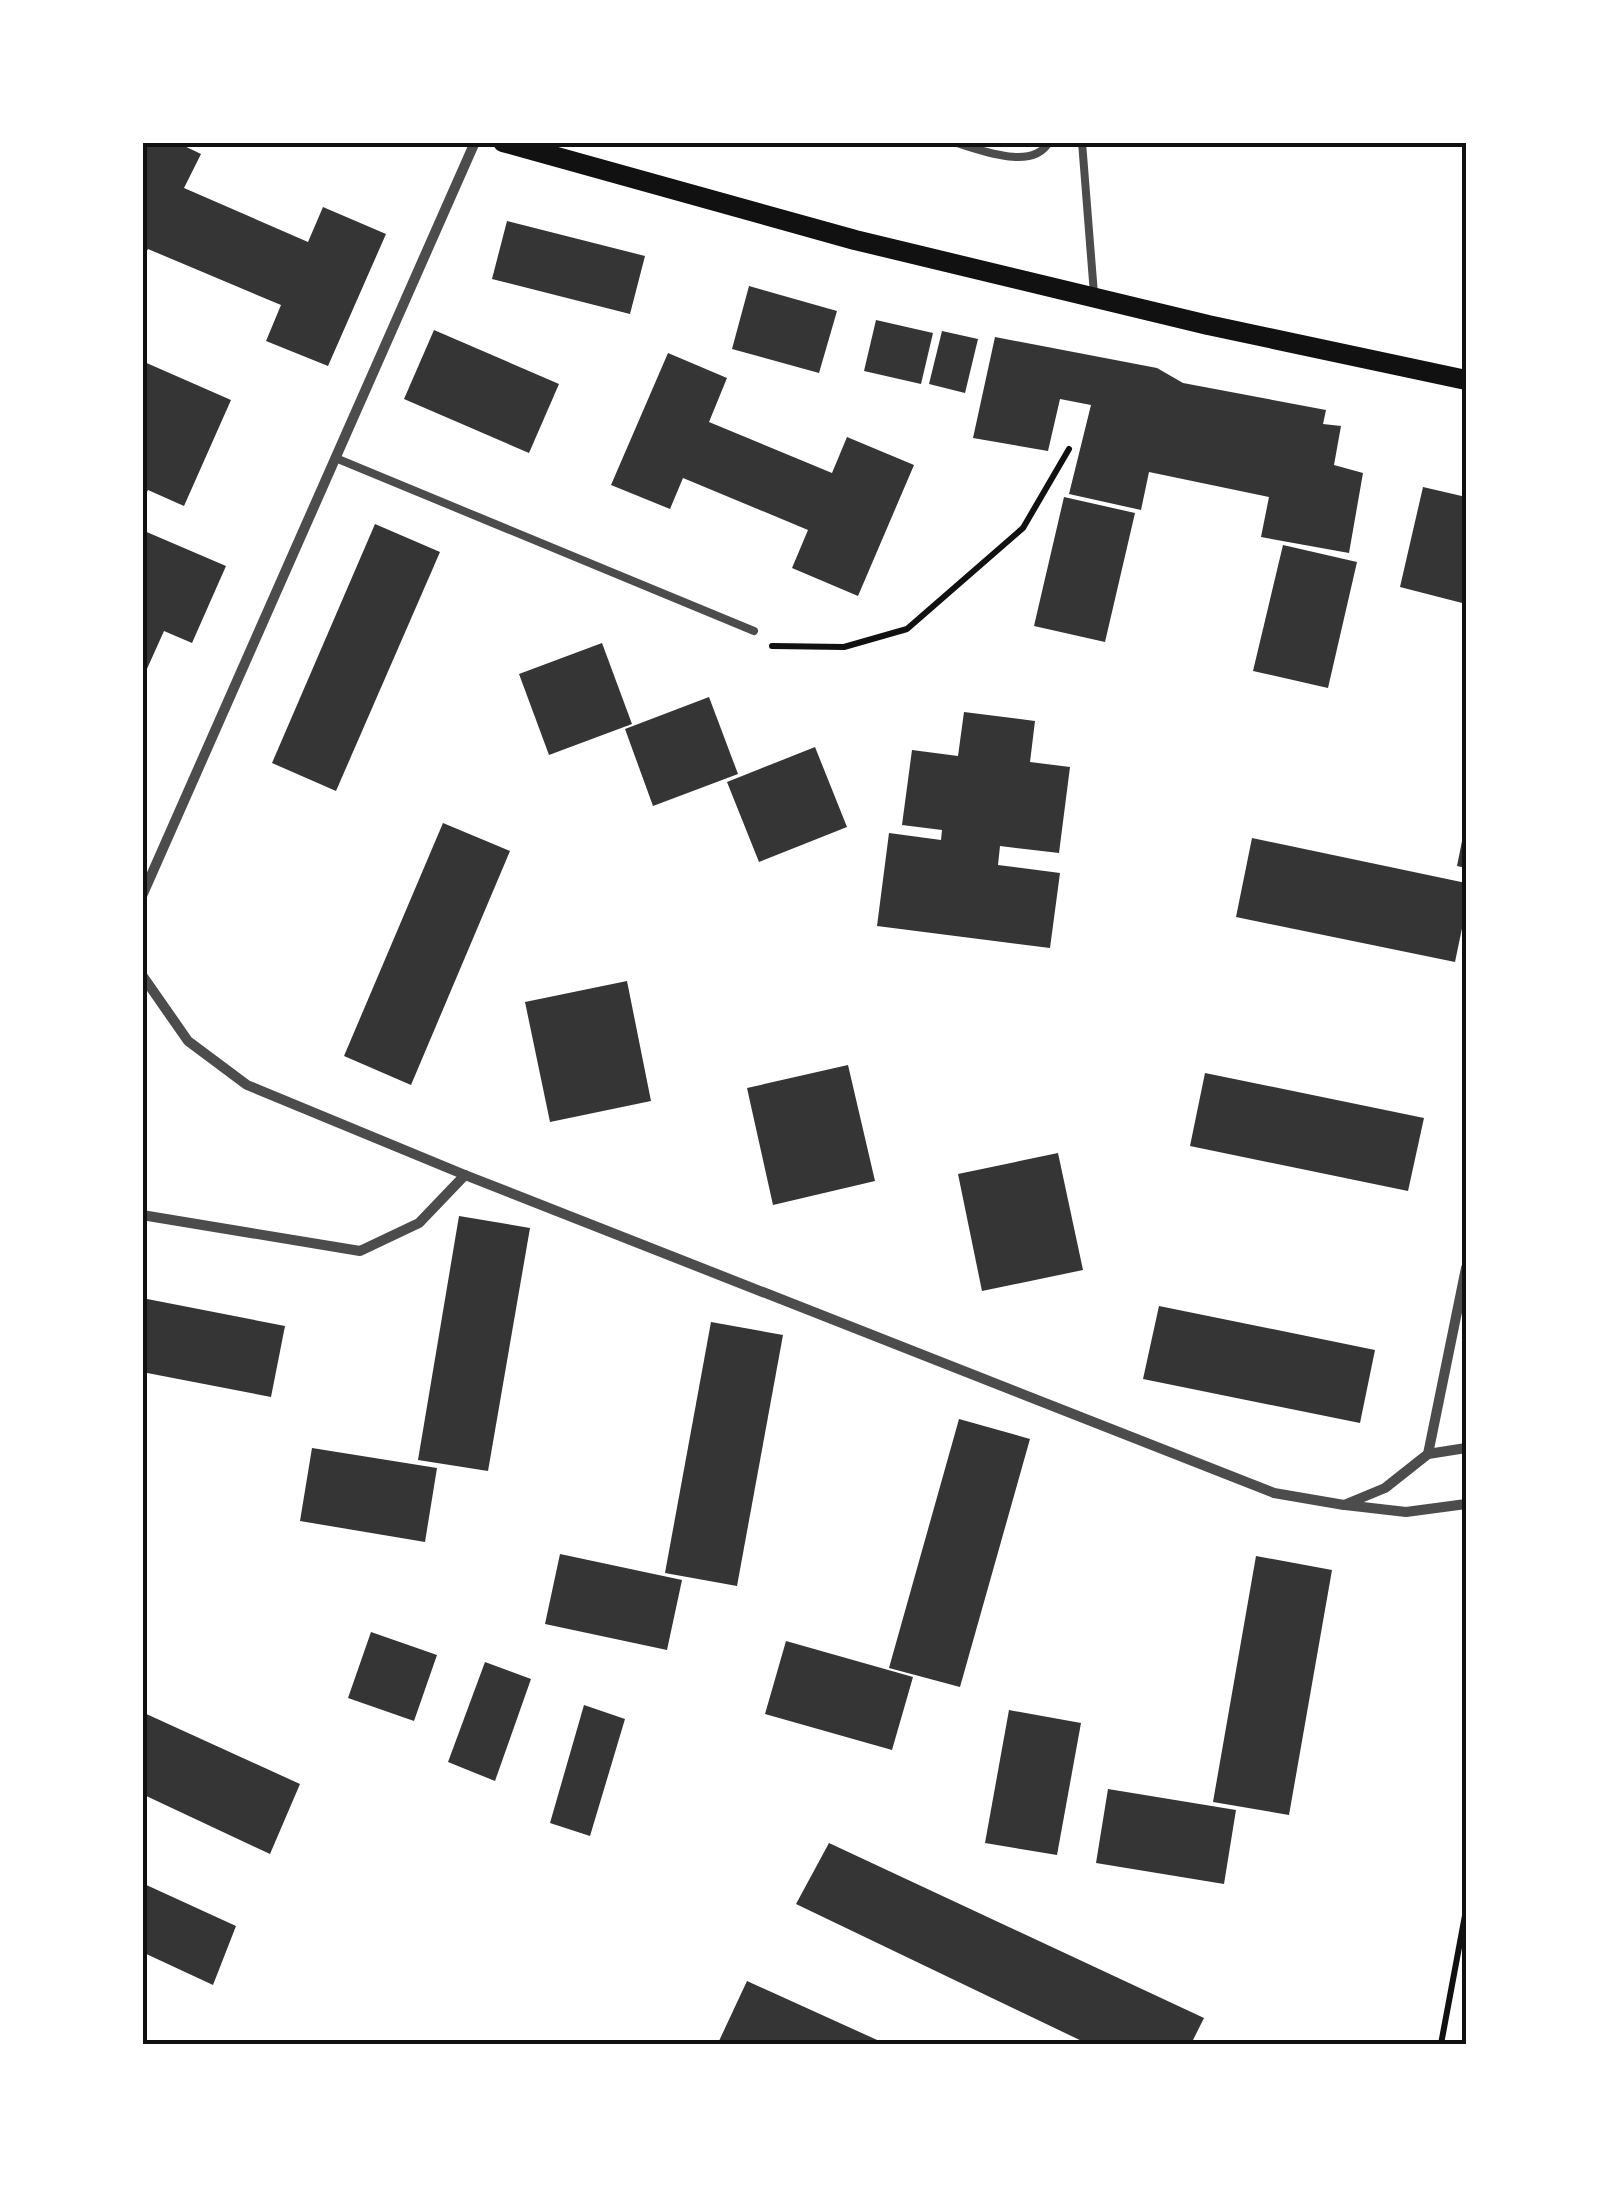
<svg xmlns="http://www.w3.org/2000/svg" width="1609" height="2187" viewBox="0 0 1609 2187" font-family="Montserrat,sans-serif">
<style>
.building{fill:#353535}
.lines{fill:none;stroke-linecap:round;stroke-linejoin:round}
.path{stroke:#111;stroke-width:6}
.service{stroke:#4c4c4c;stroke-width:8}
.minor{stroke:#4c4c4c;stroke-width:10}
.secondary{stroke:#111;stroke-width:20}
.neatline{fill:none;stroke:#111;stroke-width:4}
</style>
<rect width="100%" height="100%" fill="#fff"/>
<!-- building -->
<g class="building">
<path d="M142,142H176L201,154L184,188L308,242L323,207L386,234L328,366L266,341L281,305L148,249L142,260Z"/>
<path d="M507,221L645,256L630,314L492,279Z"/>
<path d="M749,286L837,311L819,373L732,349Z"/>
<path d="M876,320L933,333L921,384L864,371Z"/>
<path d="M434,330L559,384L529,453L404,399Z"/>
<path d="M942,331L978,339L965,393L929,384Z"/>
<path d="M995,337L1157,368L1183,383L1326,410L1323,424L1341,426L1334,465L1363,473L1349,553L1261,537L1269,497L1149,472L1141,510L1069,494L1091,405L1060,399L1048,451L973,438Z"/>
<path d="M668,353L727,378L709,422L832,473L847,437L914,465L858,596L792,568L808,530L683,478L670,509L611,485Z"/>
<path d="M142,361L231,400L184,506L148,490L142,502Z"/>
<path d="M1423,487L1466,497V604L1400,587Z"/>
<path d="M1064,497L1135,513L1105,642L1034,626Z"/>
<path d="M375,524L440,552L336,791L272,763Z"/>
<path d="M142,530L226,566L192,643L164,631L142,680Z"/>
<path d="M1283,545L1357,562L1328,688L1253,671Z"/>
<path d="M602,643L632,724L549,755L519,674Z"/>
<path d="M709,697L738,774L653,806L625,729Z"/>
<path d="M964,712L1035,721L1030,762L1070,767L1059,853L1000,846L998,865L1060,873L1050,948L877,926L889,833L941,840L942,830L902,825L912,750L958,756Z"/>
<path d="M815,747L847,827L759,862L727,782Z"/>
<path d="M443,823L510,851L411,1085L344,1056Z"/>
<path d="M1465,826H1466V868L1457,866Z"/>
<path d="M1252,838L1466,883V909L1455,962L1236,917Z"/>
<path d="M627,981L651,1101L550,1122L525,1002Z"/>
<path d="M848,1065L875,1181L773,1205L747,1088Z"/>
<path d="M1205,1073L1424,1118L1408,1191L1190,1146Z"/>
<path d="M1058,1153L1083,1270L982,1291L958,1174Z"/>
<path d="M459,1216L530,1228L488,1471L418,1460Z"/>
<path d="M142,1298L285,1326L271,1397L142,1372Z"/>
<path d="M1159,1306L1375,1350L1360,1423L1143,1379Z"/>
<path d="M711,1322L783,1335L737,1586L665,1573Z"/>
<path d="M959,1419L1030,1439L960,1687L889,1668Z"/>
<path d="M312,1448L437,1468L425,1542L300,1521Z"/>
<path d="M560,1554L682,1580L667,1650L545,1624Z"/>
<path d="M1256,1556L1332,1570L1289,1815L1213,1802Z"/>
<path d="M371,1632L437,1655L414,1721L348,1698Z"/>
<path d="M786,1641L913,1677L892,1750L765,1714Z"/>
<path d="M485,1662L531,1679L495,1781L448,1762Z"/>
<path d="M584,1705L625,1719L590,1836L550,1823Z"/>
<path d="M1009,1710L1081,1723L1057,1855L985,1843Z"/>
<path d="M142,1712L300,1784L270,1854L142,1794Z"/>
<path d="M1108,1789L1236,1810L1224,1884L1096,1863Z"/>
<path d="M829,1843L1204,2018L1191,2044H1088L796,1904Z"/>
<path d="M142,1883L236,1926L213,1985L142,1952Z"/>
<path d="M747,1981L886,2044H726L719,2041Z"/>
</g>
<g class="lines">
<!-- path -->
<g class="path">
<path d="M772,646L844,647L907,629L1023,528L1069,449"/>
<path d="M1441,2044L1466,1910"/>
</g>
<!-- service -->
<g class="service">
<path d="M953,142C979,149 1032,172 1049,142"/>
<path d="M1082,142L1094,294"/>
<path d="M338,459L754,631"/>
</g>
<!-- minor -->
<g class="minor">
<path d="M142,896L475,142"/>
<path d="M142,975L188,1041L247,1085L465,1175L1274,1493L1344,1505L1385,1488L1428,1454L1466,1268"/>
<path d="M142,1215L360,1251L419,1223L465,1175"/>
<path d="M1428,1454L1466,1448"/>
<path d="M1345,1505L1406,1512L1466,1504"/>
</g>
<!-- secondary -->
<path class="secondary" d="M503,142L855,240L1208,325L1466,380"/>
</g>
<!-- border -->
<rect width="1609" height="2187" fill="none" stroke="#ffffff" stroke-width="290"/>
<rect x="145" y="145" width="1319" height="1897" class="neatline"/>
</svg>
